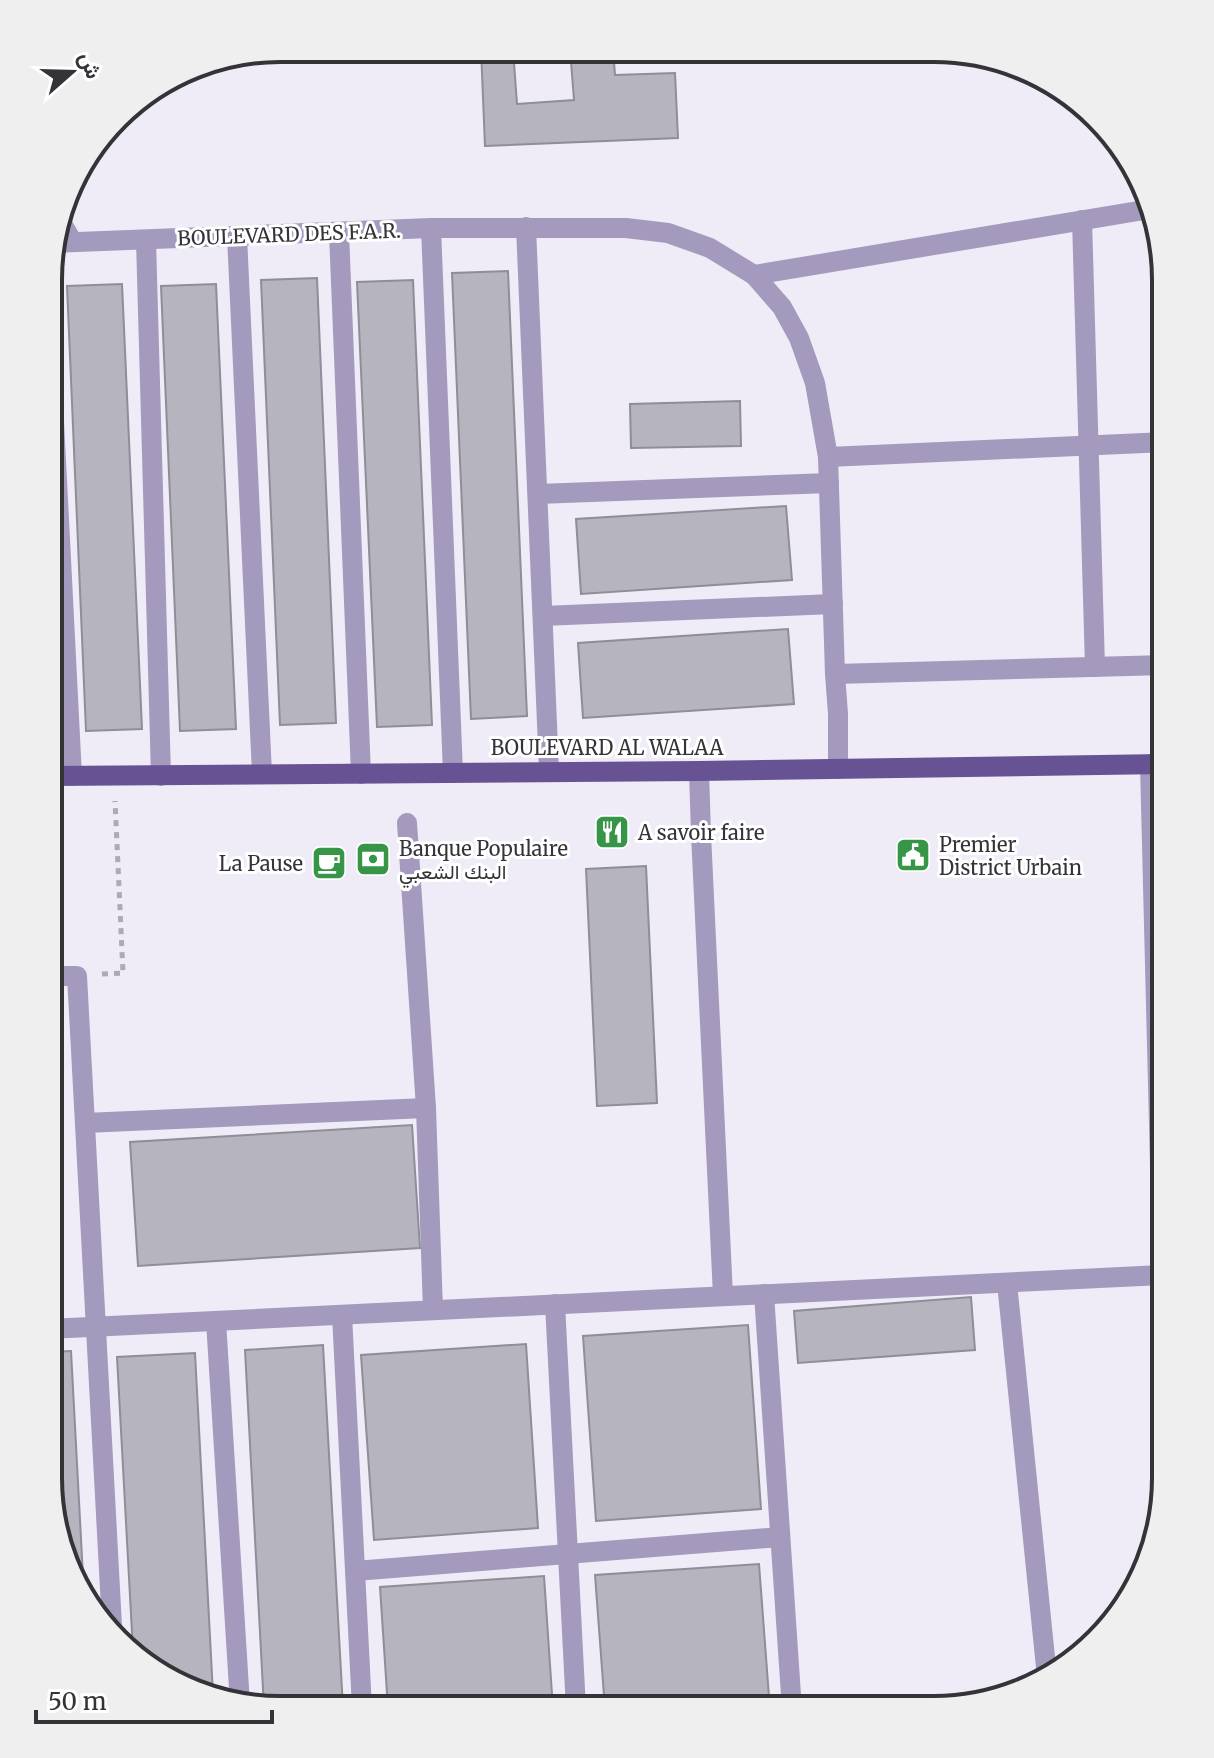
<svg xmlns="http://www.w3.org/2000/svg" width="1214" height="1758" viewBox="0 0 1214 1758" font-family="Merriweather,Vazirmatn,serif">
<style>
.building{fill:#b6b4be;stroke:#8f8d97;stroke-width:2}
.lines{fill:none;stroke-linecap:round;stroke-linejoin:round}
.path{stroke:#acaab2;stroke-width:5;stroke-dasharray:6 6;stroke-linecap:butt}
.lane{stroke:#a39abe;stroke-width:16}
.street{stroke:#a39abe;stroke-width:20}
.primary{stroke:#675393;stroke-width:20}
.labels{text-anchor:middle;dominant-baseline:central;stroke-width:6;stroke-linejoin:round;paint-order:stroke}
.street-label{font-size:20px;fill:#343337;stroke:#fff}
.poi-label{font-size:20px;fill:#343337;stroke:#fff;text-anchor:start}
.rim{fill:none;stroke:#343337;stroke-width:4}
</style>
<rect width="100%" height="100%" fill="#efecf7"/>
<!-- building -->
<g class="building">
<path d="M481,49H513L517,104L574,100L570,49H613L615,75L675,73L678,138L485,146Z"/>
<path d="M508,271L527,716L471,719L452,273Z"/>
<path d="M317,278L336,723L280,725L261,280Z"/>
<path d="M413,280L432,725L377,727L357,282Z"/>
<path d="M122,284L142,729L86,731L67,286Z"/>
<path d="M216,284L236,729L180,731L161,286Z"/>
<path d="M740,401L741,446L631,448L630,404Z"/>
<path d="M786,506L792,580L581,594L576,519Z"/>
<path d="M788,629L794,704L583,718L578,643Z"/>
<path d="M646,866L657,1103L597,1106L586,869Z"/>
<path d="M49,1059L59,1282H48Z"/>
<path d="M412,1125L420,1248L138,1266L130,1142Z"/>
<path d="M971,1297L975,1350L798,1363L794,1311Z"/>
<path d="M748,1325L761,1509L596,1521L583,1336Z"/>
<path d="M526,1344L538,1528L374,1540L361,1355Z"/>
<path d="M323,1345L343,1708H264L245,1350Z"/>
<path d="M71,1351L84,1595L72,1580L48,1478V1352Z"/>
<path d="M195,1353L213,1694L151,1671L133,1651L117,1357Z"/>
<path d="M759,1564L770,1710L605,1709L595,1575Z"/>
<path d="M544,1576L553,1709L388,1708L380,1587Z"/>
</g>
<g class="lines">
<!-- path -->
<path class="path" d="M102,974L123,973L115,801"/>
<!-- lane -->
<path class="lane" d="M61,218L75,242"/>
<!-- street -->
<g class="street">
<path d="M1082,220L1095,667"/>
<path d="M526,227L549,771"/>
<path d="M431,228L453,773"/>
<path d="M339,233L361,774"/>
<path d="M237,236L262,774"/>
<path d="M146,240L161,776"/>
<path d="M52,243L431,228H626L668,233L710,248L754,275L782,307L799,338L815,383L828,457L835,674L838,714V769"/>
<path d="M754,275L1150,209"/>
<path d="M50,342L72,776"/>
<path d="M828,457L1166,442"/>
<path d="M538,494L829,483"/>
<path d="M543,616L833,604"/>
<path d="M835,674L1166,665"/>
<path d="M1150,764L1164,1326L1166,1330"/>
<path d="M699,771L701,834L723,1296"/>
<path d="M407,823L426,1108L433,1310"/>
<path d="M49,976H77L112,1626"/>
<path d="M85,1123L426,1108"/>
<path d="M1007,1283L1047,1677"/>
<path d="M764,1294L792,1710"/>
<path d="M555,1304L576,1709"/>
<path d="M342,1315L362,1708"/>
<path d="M216,1321L240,1704"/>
<path d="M48,1329L1162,1275"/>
<path d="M355,1571L780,1537"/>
</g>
<!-- primary -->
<path class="primary" d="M49,776L699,771L1166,764"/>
</g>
<!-- icons -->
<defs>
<g id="restaurant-square" transform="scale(1.8)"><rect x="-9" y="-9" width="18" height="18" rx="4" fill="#379547" stroke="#fff"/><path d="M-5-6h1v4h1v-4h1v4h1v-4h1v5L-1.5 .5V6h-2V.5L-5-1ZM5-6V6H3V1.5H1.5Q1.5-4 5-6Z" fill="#fff"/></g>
<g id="civic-square" transform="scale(1.8)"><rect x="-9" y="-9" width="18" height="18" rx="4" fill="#379547" stroke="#fff"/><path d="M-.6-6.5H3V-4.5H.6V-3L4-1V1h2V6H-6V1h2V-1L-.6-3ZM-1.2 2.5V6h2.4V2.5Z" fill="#fff"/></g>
<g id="bank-square" transform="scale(1.8)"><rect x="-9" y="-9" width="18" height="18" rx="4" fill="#379547" stroke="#fff"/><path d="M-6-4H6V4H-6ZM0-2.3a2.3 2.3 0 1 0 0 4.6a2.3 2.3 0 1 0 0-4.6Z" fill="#fff"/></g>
<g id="cafe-square" transform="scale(1.8)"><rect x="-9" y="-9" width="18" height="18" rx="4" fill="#379547" stroke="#fff"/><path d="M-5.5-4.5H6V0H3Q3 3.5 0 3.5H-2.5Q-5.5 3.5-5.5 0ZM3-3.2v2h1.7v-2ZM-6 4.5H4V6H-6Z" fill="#fff"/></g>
</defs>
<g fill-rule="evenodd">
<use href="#restaurant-square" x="612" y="832"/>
<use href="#civic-square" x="913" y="855"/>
<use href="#bank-square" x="373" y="859"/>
<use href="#cafe-square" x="329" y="863"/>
</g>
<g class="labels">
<!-- street labels -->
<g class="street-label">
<text transform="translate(289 234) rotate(-2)">BOULEVARD DES F.A.R.</text>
<text x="607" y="747">BOULEVARD AL WALAA</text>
</g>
<!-- poi labels -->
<g class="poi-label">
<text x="638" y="832">A savoir faire</text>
<text x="939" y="844">Premier<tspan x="939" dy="23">District Urbain</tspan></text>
<text x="399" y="848">Banque Populaire<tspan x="399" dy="23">البنك الشعبي</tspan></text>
<text x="303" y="863" text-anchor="end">La Pause</text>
</g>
</g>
<!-- crop -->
<path d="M0 0H1214V1758H0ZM280 62H934A218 218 0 0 1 1152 280V1478A218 218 0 0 1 934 1696H280A218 218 0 0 1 62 1478V280A218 218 0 0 1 280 62Z" fill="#efefef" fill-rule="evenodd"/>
<path class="rim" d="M280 62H934A218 218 0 0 1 1152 280V1478A218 218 0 0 1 934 1696H280A218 218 0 0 1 62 1478V280A218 218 0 0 1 280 62Z"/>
<!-- north arrow -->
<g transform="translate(72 72) rotate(70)" stroke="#ffffff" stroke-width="6" paint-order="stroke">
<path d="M0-6L14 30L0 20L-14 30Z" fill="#343337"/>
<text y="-12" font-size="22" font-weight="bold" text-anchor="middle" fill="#343337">ش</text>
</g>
<!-- scale -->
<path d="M36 1710v12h236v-12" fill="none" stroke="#343337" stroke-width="4"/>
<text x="48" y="1710" font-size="24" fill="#343337" stroke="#ffffff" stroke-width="6" paint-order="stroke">50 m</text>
</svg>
